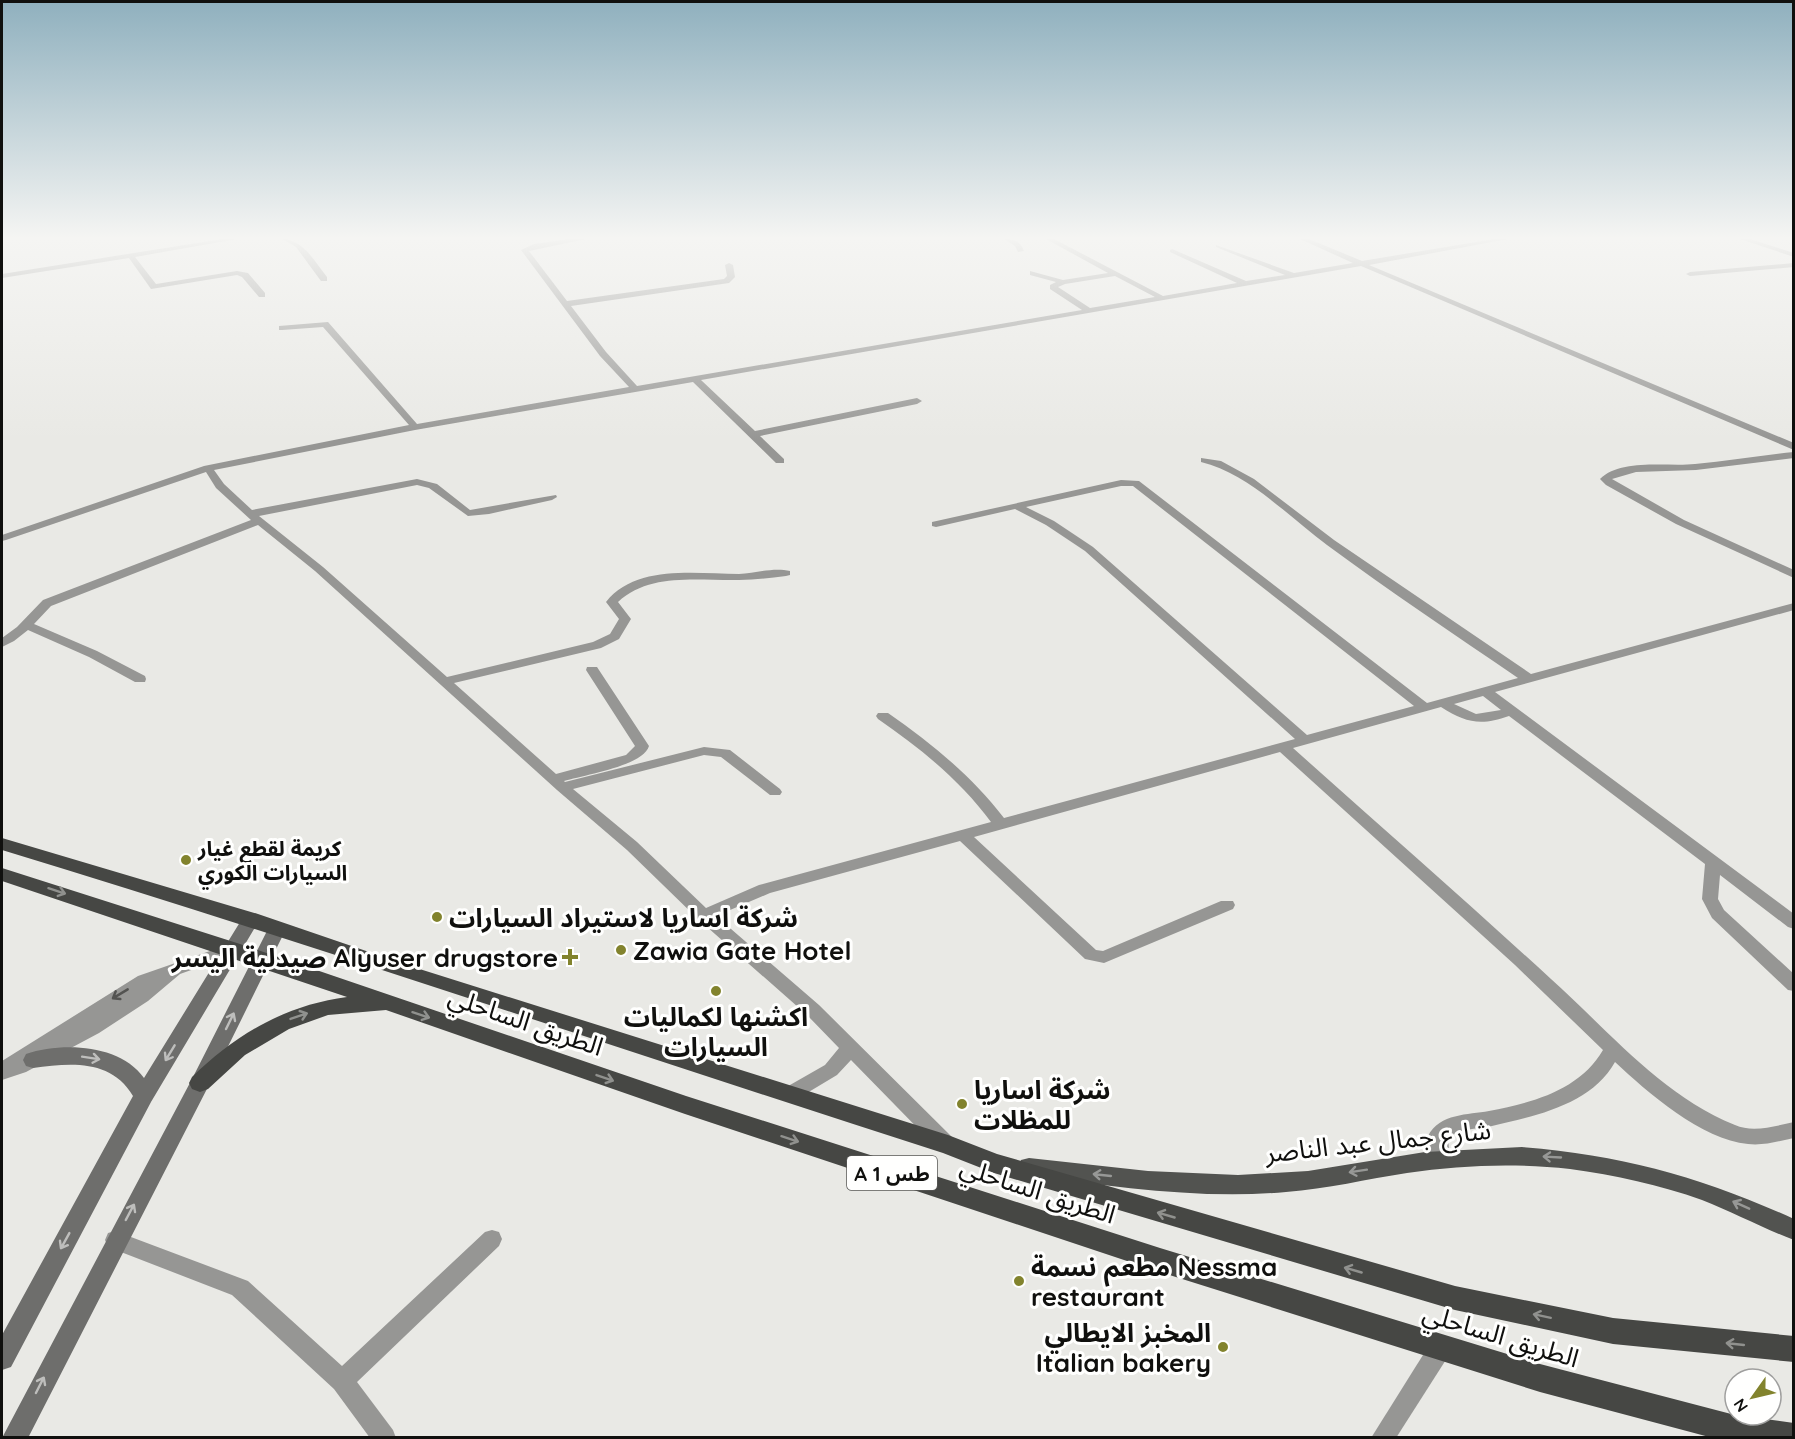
<svg xmlns="http://www.w3.org/2000/svg" width="1795" height="1439" viewBox="0 0 1795 1439" font-family="Quicksand,'Noto Sans Arabic',sans-serif">
<style>
.lines{fill:none;stroke-linecap:round;stroke-linejoin:round}
.minor{fill:#969694;fill-rule:evenodd}
.secondary{fill:#6e6e6c;fill-rule:evenodd}
.primary{fill:#525350;fill-rule:evenodd}
.trunk{fill:#464744;fill-rule:evenodd}
.oneway{stroke:#90918e}
.oneway2{stroke:#535351}
.oneway3{stroke:#bebebc}
.oneway4{stroke:#979896}
.poi-dot{fill:#82832d;stroke:#fffffe;stroke-width:2}
.labels{text-anchor:middle;dominant-baseline:central;stroke-width:6;stroke-linejoin:round;paint-order:stroke}
.shield{fill:#fffffe;stroke:#585856;stroke-width:1.5}
.shield-label{font-size:20px;font-weight:bold;fill:#10100e}
.poi-label{font-size:21px;font-weight:bold;fill:#10100e;stroke:#fffffe;text-anchor:start}
.near-poi-label{font-size:26px;font-weight:bold;fill:#10100e;stroke:#fffffe;text-anchor:start}
.near-street-label{font-size:26px;fill:#10100e;stroke:#fffffe}
</style>
<rect width="100%" height="100%" fill="#e9e9e5"/>
<g class="lines">
<!-- minor -->
<g class="minor">
<path d="M222,239H237L135,257L156,284L237,271L248,273L265,293V297H259L242,277L237,275L151,289L129,258L2,278V274Z"/>
<path d="M282,239C303,239 315,262 327,277V281H321L296,247Z"/>
<path d="M569,239H586L529,251L567,301L724,279L727,276L725,265L729,263L733,265L735,277L729,283L571,306L606,352L637,386L1082,310L1050,289V285L1056,282L1030,275V271L1063,280L1108,273L1046,239H1054L1163,296L1237,283L1170,252V250L1172,249L1246,281L1285,275L1216,247V245L1294,273L1353,263L1300,239H1309L1362,261L1494,239H1508L1369,265L1794,443V450L1361,266L701,380L755,431L917,398L922,401L917,404L760,436L784,459V463H776L693,382L415,430L214,470L224,484L252,510L417,479L437,484L470,510L556,495L557,497L552,500L489,514L468,516L429,488L417,485L259,516L323,567L447,677L593,642L610,634L619,619L606,602C636,564 696,574 739,574C755,573 774,567 790,571V575L786,576C770,578 755,580 739,580C699,581 650,572 618,602L631,619L619,639L601,648L454,683L556,774L626,755L635,746L586,670L587,667H597L649,746C643,766 584,775 564,781L565,782L704,747L730,750L780,789L782,792L780,795H770L721,757L704,755L573,789L637,842L706,908L759,885L991,822C960,780 920,748 878,719L876,716L878,713H888C931,743 972,776 1004,818L1295,739L1085,551L1046,525L1015,509L936,527L932,526V522L1121,480L1139,481L1427,703L1518,678C1454,634 1389,591 1327,545C1288,516 1249,474 1201,462V458L1221,461L1254,479L1334,540L1531,674L1794,603V610L1495,692L1794,914V929L1788,927L1720,875L1718,899L1724,910L1794,974V991L1788,990L1712,918L1702,899L1705,864L1509,716C1481,726 1466,723 1441,707L1293,748C1379,825 1466,901 1551,979C1609,1031 1661,1095 1735,1125C1753,1133 1775,1126 1794,1122V1138C1779,1141 1763,1146 1748,1144C1702,1140 1647,1092 1615,1062C1592,1104 1536,1116 1492,1126C1480,1129 1467,1128 1456,1133L1448,1139L1450,1159L1447,1165L1440,1167L1433,1165L1430,1159L1428,1136C1440,1113 1468,1115 1489,1111C1532,1103 1580,1090 1603,1050L1515,965L1280,752L974,837L1096,950L1103,951L1221,901H1233L1235,905L1233,909L1104,963L1085,959L960,841L770,893L716,916L819,1005L953,1138L956,1144L953,1150L946,1152L939,1150L851,1060L837,1075L797,1099L790,1102L783,1099L781,1094L783,1089L825,1065L839,1048L807,1015L698,919L627,850L557,790L315,571L258,525L51,606L34,624L97,651L145,676L146,679L145,682H135L89,657L28,630L14,641L2,647V638L17,627L43,600L251,520L216,488L206,472L6,540L2,541V535L204,466L409,425L323,327L282,330H279V326L328,322L417,424L629,387L600,356L521,250L534,244ZM1115,276L1155,297L1090,308L1058,287L1065,284ZM1121,486H1133L1414,706L1307,735L1093,547L1054,521L1026,507ZM1483,696L1501,710L1476,714L1454,704Z"/>
<path d="M1004,239C1014,239 1020,241 1024,251L1018,252L1015,246Z"/>
<path d="M1740,239H1750L1794,253V257Z"/>
<path d="M1794,263V267L1690,276L1686,274L1690,272Z"/>
<path d="M1794,452V458L1696,470L1636,472L1612,479L1684,520L1794,570V578L1676,524L1606,485L1600,479C1621,458 1668,467 1695,464C1728,461 1761,455 1794,452Z"/>
<path d="M233,943L239,945L241,949L239,953L180,974L148,1001L99,1033L26,1072L2,1080V1061L138,976Z"/>
<path d="M492,1230L499,1232L502,1239L499,1246L357,1382L393,1430L396,1438H370L334,1389L232,1295L108,1247L105,1240L108,1233L115,1231L248,1281L342,1366L485,1232Z"/>
<path d="M1441,1336L1449,1339L1452,1347L1449,1355L1396,1438H1371L1433,1339Z"/>
</g>
<!-- secondary -->
<g class="secondary">
<path d="M251,913L257,914L260,919L151,1102L11,1367L2,1370V1335L133,1096C111,1059 71,1063 33,1068L26,1066L23,1060L26,1054C62,1042 120,1044 144,1078L245,914Z"/>
<path d="M277,923L283,924L286,929L210,1083L28,1438H2L192,1079L268,929L271,924Z"/>
</g>
<!-- primary -->
<path class="primary" d="M1522,1147C1622,1155 1702,1177 1794,1219V1240C1762,1228 1733,1212 1702,1200C1660,1185 1615,1175 1570,1169C1516,1163 1461,1165 1407,1173C1367,1179 1327,1189 1286,1192C1200,1200 1114,1186 1029,1176L1021,1174L1018,1167L1021,1160L1029,1158L1148,1171L1238,1175L1308,1171L1425,1152Z"/>
<!-- trunk -->
<g class="trunk">
<path d="M2,838L258,914L410,966L948,1135L997,1154L1455,1286L1613,1318L1794,1336V1362L1613,1344L1455,1310L994,1173L943,1153C629,1052 317,946 2,850Z"/>
<path d="M2,868L240,944L686,1096L1160,1248L1540,1364L1735,1415L1794,1423V1438H1713L1540,1392L1160,1272L685,1114L386,1010L328,1015L289,1029L245,1055L208,1089L200,1092L192,1089L189,1083L192,1077C236,1034 286,1005 347,997L2,881Z"/>
</g>
</g>
<!-- one-way arrows -->
<defs><path id="oneway-shaft" d="M-6 0H5M1.5-3L5.5 0L1.5 3" fill="none" stroke-width="1.6" stroke-linecap="round" stroke-linejoin="round" transform="scale(1.5)"/></defs>
<g class="oneway">
<use href="#oneway-shaft" transform="translate(57 891) rotate(18)"/>
<use href="#oneway-shaft" transform="translate(421 1015) rotate(18)"/>
<use href="#oneway-shaft" transform="translate(299 1016) rotate(-19)"/>
<use href="#oneway-shaft" transform="translate(605 1078) rotate(19)"/>
<use href="#oneway-shaft" transform="translate(790 1139) rotate(18)"/>
<use href="#oneway-shaft" transform="translate(1166 1215) rotate(-164)"/>
<use href="#oneway-shaft" transform="translate(1353 1270) rotate(-164)"/>
<use href="#oneway-shaft" transform="translate(1542 1316) rotate(-168)"/>
<use href="#oneway-shaft" transform="translate(1735 1344) rotate(-174)"/>
</g>
<use class="oneway2" href="#oneway-shaft" transform="translate(120 994) rotate(149)"/>
<g class="oneway3">
<use href="#oneway-shaft" transform="translate(230 1021) rotate(-64)"/>
<use href="#oneway-shaft" transform="translate(170 1053) rotate(121)"/>
<use href="#oneway-shaft" transform="translate(91 1058) rotate(9)"/>
<use href="#oneway-shaft" transform="translate(130 1212) rotate(-62)"/>
<use href="#oneway-shaft" transform="translate(65 1241) rotate(119)"/>
<use href="#oneway-shaft" transform="translate(40 1385) rotate(-63)"/>
</g>
<g class="oneway4">
<use href="#oneway-shaft" transform="translate(1552 1157) rotate(-177)"/>
<use href="#oneway-shaft" transform="translate(1358 1171) rotate(171)"/>
<use href="#oneway-shaft" transform="translate(1102 1175) rotate(-174)"/>
<use href="#oneway-shaft" transform="translate(1741 1205) rotate(-156)"/>
</g>
<!-- sky -->
<linearGradient id="sky" x2="0" y2="1"><stop stop-color="#8fb0be"/><stop offset="0.54" stop-color="#f5f5f3"/><stop offset="1" stop-color="#f5f5f3" stop-opacity="0"/></linearGradient>
<rect width="1795" height="440" fill="url(#sky)"/>
<!-- markers -->
<g class="poi-dot">
<circle cx="186" cy="860" r="6"/>
<circle cx="437" cy="917" r="6"/>
<circle cx="621" cy="950" r="6"/>
<path d="M567 948h6v6h6v6h-6v6h-6v-6h-6v-6h6z"/>
<circle cx="716" cy="991" r="6"/>
<circle cx="962" cy="1104" r="6"/>
<circle cx="1019" cy="1281" r="6"/>
<circle cx="1223" cy="1347" r="6"/>
</g>
<g class="labels">
<!-- shield labels -->
<rect class="shield" x="847" y="1156" width="90" height="34" rx="4.5"/>
<g class="shield-label">
<text x="892" y="1173">A 1 طس</text>
</g>
<!-- poi labels -->
<g class="poi-label">
<text x="198" y="848">كريمة لقطع غيار<tspan x="198" dy="24">السيارات الكوري</tspan></text>
</g>
<!-- near-poi labels -->
<g class="near-poi-label">
<text x="449" y="917">شركة اساريا لاستيراد السيارات</text>
<text x="633" y="950">Zawia Gate Hotel</text>
<text x="558" y="957" text-anchor="end">صيدلية اليسر Alyuser drugstore</text>
<text x="716" y="1016" text-anchor="middle">اكشنها لكماليات<tspan x="716" dy="30">السيارات</tspan></text>
<text x="974" y="1089">شركة اساريا<tspan x="974" dy="30">للمظلات</tspan></text>
<text x="1031" y="1266">مطعم نسمة Nessma<tspan x="1031" dy="30">restaurant</tspan></text>
<text x="1211" y="1332" text-anchor="end">المخبز الايطالي<tspan x="1211" dy="30">Italian bakery</tspan></text>
</g>
<!-- near-street labels -->
<g class="near-street-label">
<text transform="translate(526 1021) rotate(19)">الطريق الساحلي</text>
<text transform="translate(1378 1141) rotate(-6)">شارع جمال عبد الناصر</text>
<text transform="translate(1038 1190) rotate(18)">الطريق الساحلي</text>
<text transform="translate(1501 1335) rotate(17)">الطريق الساحلي</text>
</g>
</g>
<!-- border -->
<rect width="1795" height="1439" fill="none" stroke="#10100e" stroke-width="6"/>
<!-- north arrow -->
<g transform="translate(1753 1397) rotate(236)"><circle r="28" fill="#fffffe" stroke="#9f9f9e" stroke-width="1.5"/>
<path d="M0-4.5L10 22L0 15L-10 22Z" fill="#82832d"/>
<text y="-9" font-size="16" font-weight="bold" text-anchor="middle" fill="#10100e">N</text>
</g>
</svg>
